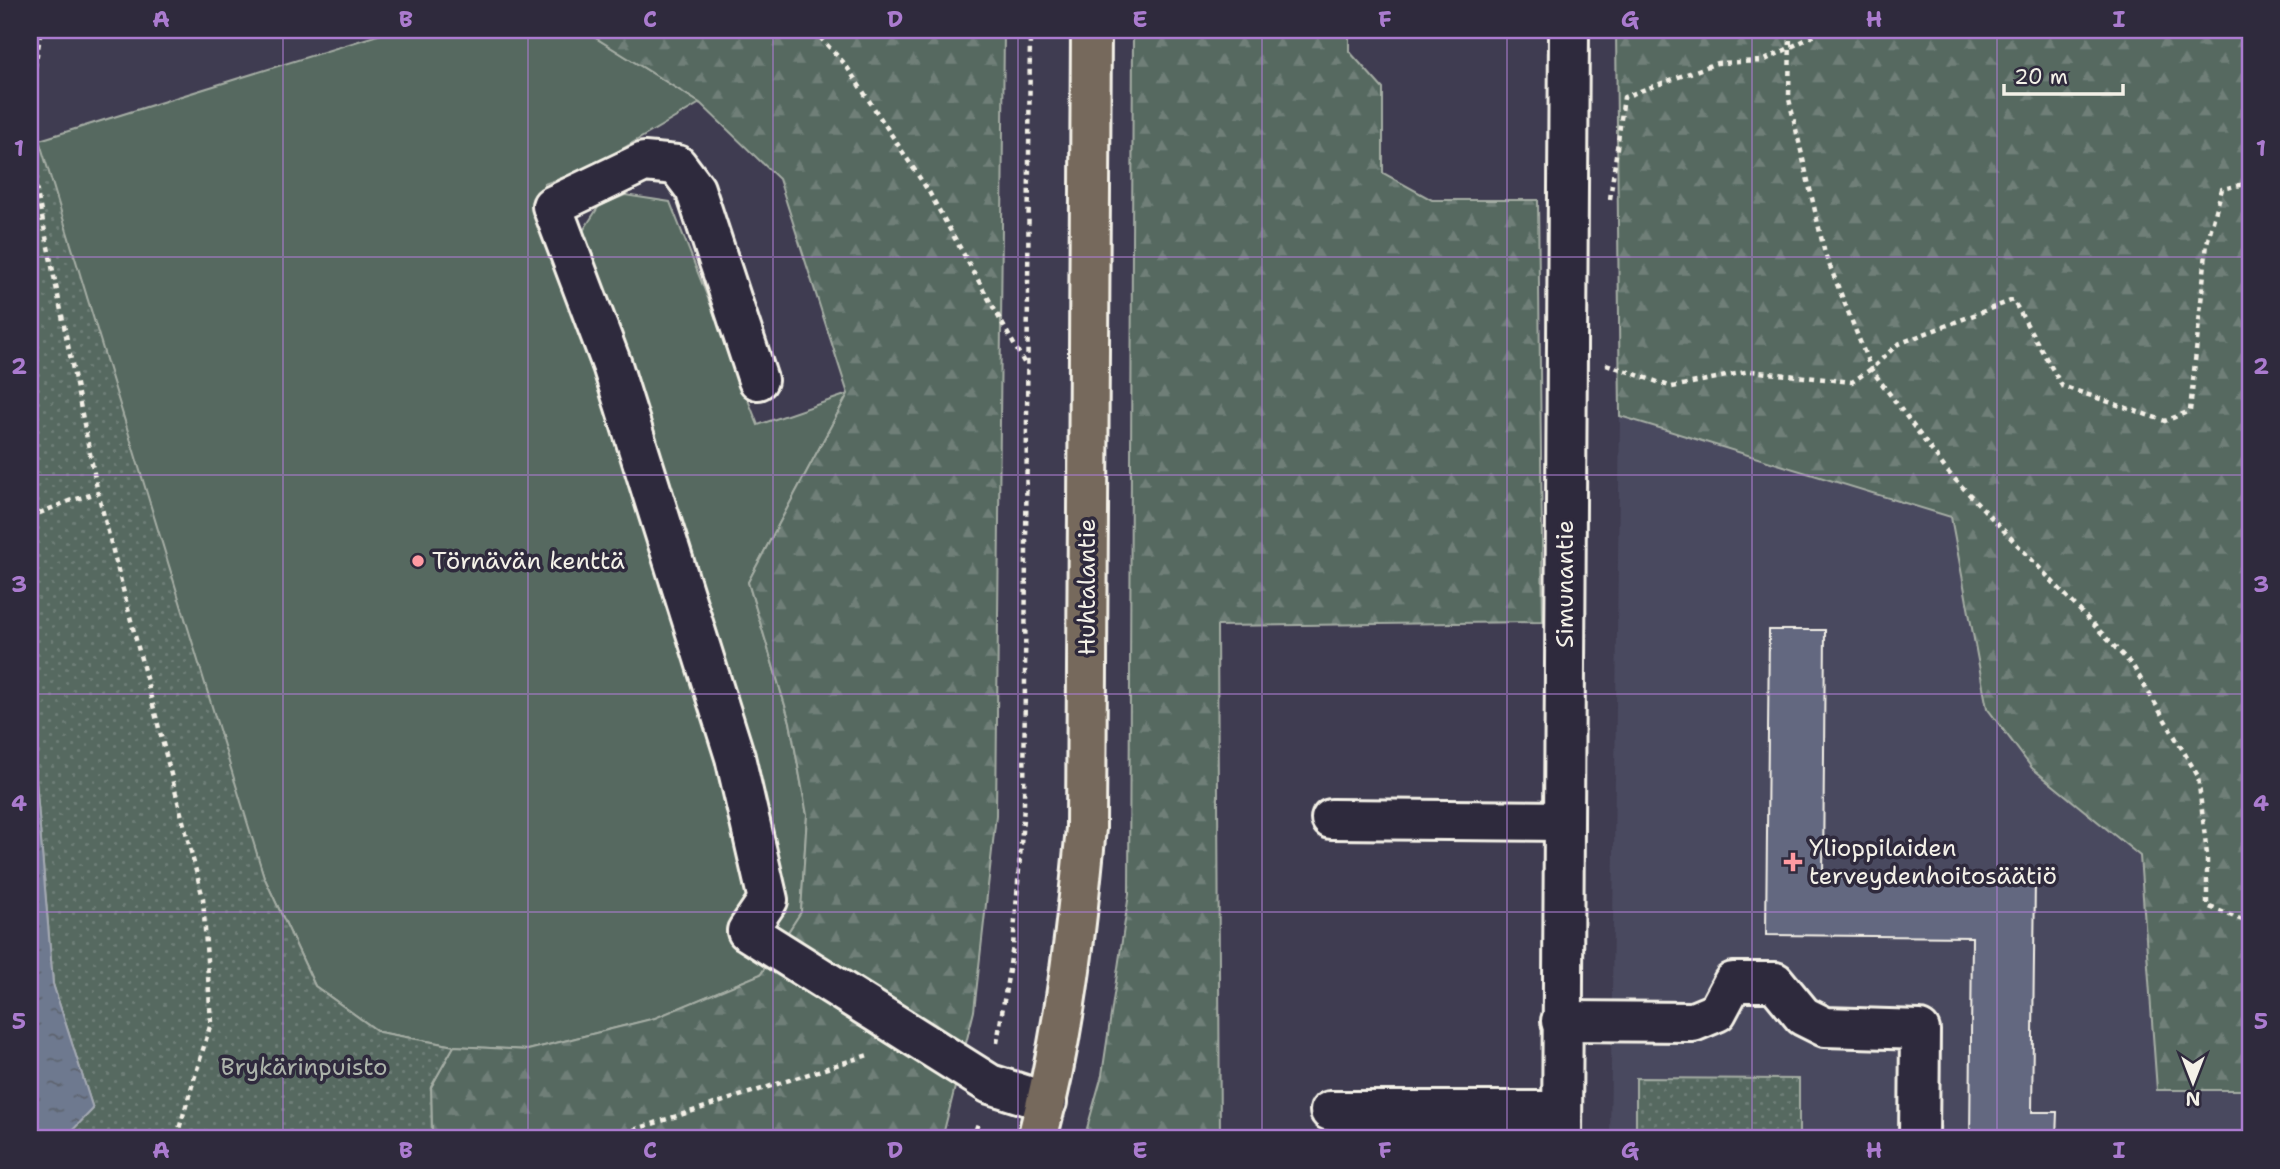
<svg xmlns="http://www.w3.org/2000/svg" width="2280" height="1169" viewBox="0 0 2280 1169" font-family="'Shantell Sans',sans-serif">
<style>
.built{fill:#4a495f}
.grass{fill:#566961;stroke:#a5ada4;stroke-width:2}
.forest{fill:url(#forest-firs);stroke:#a5ada4;stroke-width:2}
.park{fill:url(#park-dots);stroke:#a5ada4;stroke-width:2}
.water{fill:url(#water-ripples);stroke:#a4a9b3;stroke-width:2}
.building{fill:#646780;stroke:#f4f1e8;stroke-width:2}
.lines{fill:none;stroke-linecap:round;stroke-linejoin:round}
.minor-casing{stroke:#f4f1e8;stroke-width:44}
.major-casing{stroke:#f4f1e8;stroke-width:44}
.path{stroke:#f4f1e8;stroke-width:4.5;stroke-dasharray:5 5;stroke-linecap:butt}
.minor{stroke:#2f2a3d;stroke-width:38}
.major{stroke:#76695c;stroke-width:38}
.grid{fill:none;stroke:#ab7bcf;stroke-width:2;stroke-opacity:0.55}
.poi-dot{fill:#ff9aa2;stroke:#2f2a3d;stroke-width:2.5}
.labels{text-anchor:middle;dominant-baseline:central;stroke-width:7;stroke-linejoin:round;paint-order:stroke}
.poi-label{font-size:24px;fill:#f4f1e8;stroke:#2f2a3d;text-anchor:start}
.street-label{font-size:24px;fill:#f4f1e8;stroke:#2f2a3d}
.park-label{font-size:24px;fill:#adb4ab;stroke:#2f2a3d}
.neatline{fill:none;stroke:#ab7bcf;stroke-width:2.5}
.grid-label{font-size:23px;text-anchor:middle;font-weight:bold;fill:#ab7bcf}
</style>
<defs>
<pattern id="forest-firs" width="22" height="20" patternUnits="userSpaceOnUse" patternTransform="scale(1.75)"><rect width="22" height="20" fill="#566961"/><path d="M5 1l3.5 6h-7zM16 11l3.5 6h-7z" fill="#6f7f78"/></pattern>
<pattern id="park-dots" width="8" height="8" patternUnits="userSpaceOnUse" patternTransform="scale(1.75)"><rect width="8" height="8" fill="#566961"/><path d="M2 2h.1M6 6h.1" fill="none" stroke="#6f7f78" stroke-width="1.8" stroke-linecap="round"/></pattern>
<pattern id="water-ripples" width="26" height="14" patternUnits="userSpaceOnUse" patternTransform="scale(1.75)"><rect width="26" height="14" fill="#6e798f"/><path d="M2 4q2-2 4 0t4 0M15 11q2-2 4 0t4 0" fill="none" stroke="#5d636e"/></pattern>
</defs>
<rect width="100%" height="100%" fill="#3f3c51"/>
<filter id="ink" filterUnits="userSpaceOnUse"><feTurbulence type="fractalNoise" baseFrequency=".0143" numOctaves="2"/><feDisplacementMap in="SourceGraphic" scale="14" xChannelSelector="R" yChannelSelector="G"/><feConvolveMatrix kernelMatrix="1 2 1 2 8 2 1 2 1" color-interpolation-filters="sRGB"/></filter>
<g filter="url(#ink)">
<!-- built -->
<path class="built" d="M1620,416L1951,517L1987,708L2032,768L2140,856L2157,1090H2250V1139H1610Z"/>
<!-- grass -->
<path class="grass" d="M394,30H583L700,103L588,169L544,184L570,251L599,206L625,195L670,202L758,425L848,394L748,582L790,722L807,815L801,912L761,974L656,1018L528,1050L454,1046L379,1032L315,986L264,877L30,143Z"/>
<!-- forest -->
<g class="forest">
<path d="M583,30H1004L996,815L974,1011L942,1139H432L431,1087L454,1046L528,1050L655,1018L761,974L801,912L807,815L790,722L748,582L848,394L779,179L700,103Z"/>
<path d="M1133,30H1349V51L1383,89V173L1432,200H1538L1543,622L1217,626L1220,1139H1084L1102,1075L1129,894Z"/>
<path d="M1616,30H2250V1090H2157L2140,856L2032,768L1987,708L1951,517L1620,416Z"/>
</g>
<!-- park -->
<g class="park">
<path d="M30,132L40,143L264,877L315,986L379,1032L454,1046L431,1087L432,1139H64L93,1109L53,984L35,769L30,659Z"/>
<path d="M1636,1078L1799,1079V1139H1636Z"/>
</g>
<!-- water -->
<path class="water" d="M30,659L35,769L53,984L93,1109L64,1139H30Z"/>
<!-- building -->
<g class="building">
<path d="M1769,630H1825L1823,878L2035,880L2032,1112H2057L2056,1139H1970L1972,937L1766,935Z"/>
<rect x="1274" y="1135" width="96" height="4"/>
</g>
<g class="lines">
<!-- minor casing -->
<g class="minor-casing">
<g id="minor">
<path d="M758,380L695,189L677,165L644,162L552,206L612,365L735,757L768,900L747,931L990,1084L1047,1102"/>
<path d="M1331,819L1563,821"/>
<path d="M1561,1021L1693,1022L1717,1012L1733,982H1775L1803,1016L1825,1027L1920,1030L1919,1139"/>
<path d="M1330,1111H1561"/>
<path d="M1562,1139L1569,30"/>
</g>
</g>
<!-- major casing -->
<g class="major-casing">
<path id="major" d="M1037,1139C1064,1037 1076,933 1086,828L1091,30"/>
</g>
<!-- path -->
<g class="path">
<path d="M813,30L845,64L929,192L1026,366"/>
<path d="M1790,30L1789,99L1825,254L1871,369L1947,471L2133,666L2198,776L2207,855V906L2250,923"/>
<path d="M30,97L41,30"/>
<path d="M30,158L98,493"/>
<path d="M1610,199L1624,97L1717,63L1763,61L1825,30"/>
<path d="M1606,364L1672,387L1750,371L1852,382L1871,369L1898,344L2013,300L2062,386L2165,421L2190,411L2207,243L2222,189L2250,183"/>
<path d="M30,517L69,501L98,493L203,898L211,1023L176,1139"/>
<path d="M997,1043L1013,946L1024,806L1030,30"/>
<path d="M605,1139L868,1055"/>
<path d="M973,1139L979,1120"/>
</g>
<!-- minor -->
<use href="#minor" class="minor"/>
<!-- major -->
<use href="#major" class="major"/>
</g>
</g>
<!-- grid -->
<path class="grid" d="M283,30V1139M528,30V1139M773,30V1139M1018,30V1139M1262,30V1139M1507,30V1139M1752,30V1139M1997,30V1139M30,257H2250M30,475H2250M30,694H2250M30,912H2250"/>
<!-- markers -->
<g class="poi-dot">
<circle cx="418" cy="561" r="7"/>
<path d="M1789.5 851.5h7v7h7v7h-7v7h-7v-7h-7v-7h7z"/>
</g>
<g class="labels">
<!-- poi labels -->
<g class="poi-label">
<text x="432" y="561">Törnävän kenttä</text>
<text x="1809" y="848">Ylioppilaiden<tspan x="1809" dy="28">terveydenhoitosäätiö</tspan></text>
</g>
<!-- street labels -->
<g class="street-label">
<text transform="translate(1565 584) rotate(-90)">Simunantie</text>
<text transform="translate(1087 587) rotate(-90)">Huhtalantie</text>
</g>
<!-- park labels -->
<g class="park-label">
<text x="304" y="1067">Brykärinpuisto</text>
</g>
</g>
<!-- margin -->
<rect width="2280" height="1169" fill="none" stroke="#2f2a3d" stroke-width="77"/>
<!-- north arrow -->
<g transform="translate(2193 1082) rotate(180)" stroke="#2f2a3d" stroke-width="5" paint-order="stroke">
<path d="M0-5L12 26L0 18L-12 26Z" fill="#f4f1e8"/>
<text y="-10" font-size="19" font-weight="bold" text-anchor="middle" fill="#f4f1e8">N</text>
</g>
<!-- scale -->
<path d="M2004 84v10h119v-10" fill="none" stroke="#f4f1e8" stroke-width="3.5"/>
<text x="2014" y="84" font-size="21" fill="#f4f1e8" stroke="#2f2a3d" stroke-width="5" paint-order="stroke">20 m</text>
<rect x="38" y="38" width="2204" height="1092" class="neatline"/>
<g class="grid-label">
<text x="161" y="27">A</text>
<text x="406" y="27">B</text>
<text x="650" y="27">C</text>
<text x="895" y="27">D</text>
<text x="1140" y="27">E</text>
<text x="1385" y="27">F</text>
<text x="1630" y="27">G</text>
<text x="1874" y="27">H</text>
<text x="2119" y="27">I</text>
<text x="19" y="156">1</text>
<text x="2261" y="156">1</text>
<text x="19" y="374">2</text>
<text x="2261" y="374">2</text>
<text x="19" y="592">3</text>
<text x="2261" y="592">3</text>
<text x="19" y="811">4</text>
<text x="2261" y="811">4</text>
<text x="19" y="1029">5</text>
<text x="2261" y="1029">5</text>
<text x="161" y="1158">A</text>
<text x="406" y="1158">B</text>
<text x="650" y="1158">C</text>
<text x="895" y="1158">D</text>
<text x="1140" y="1158">E</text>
<text x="1385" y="1158">F</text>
<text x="1630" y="1158">G</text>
<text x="1874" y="1158">H</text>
<text x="2119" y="1158">I</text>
</g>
</svg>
